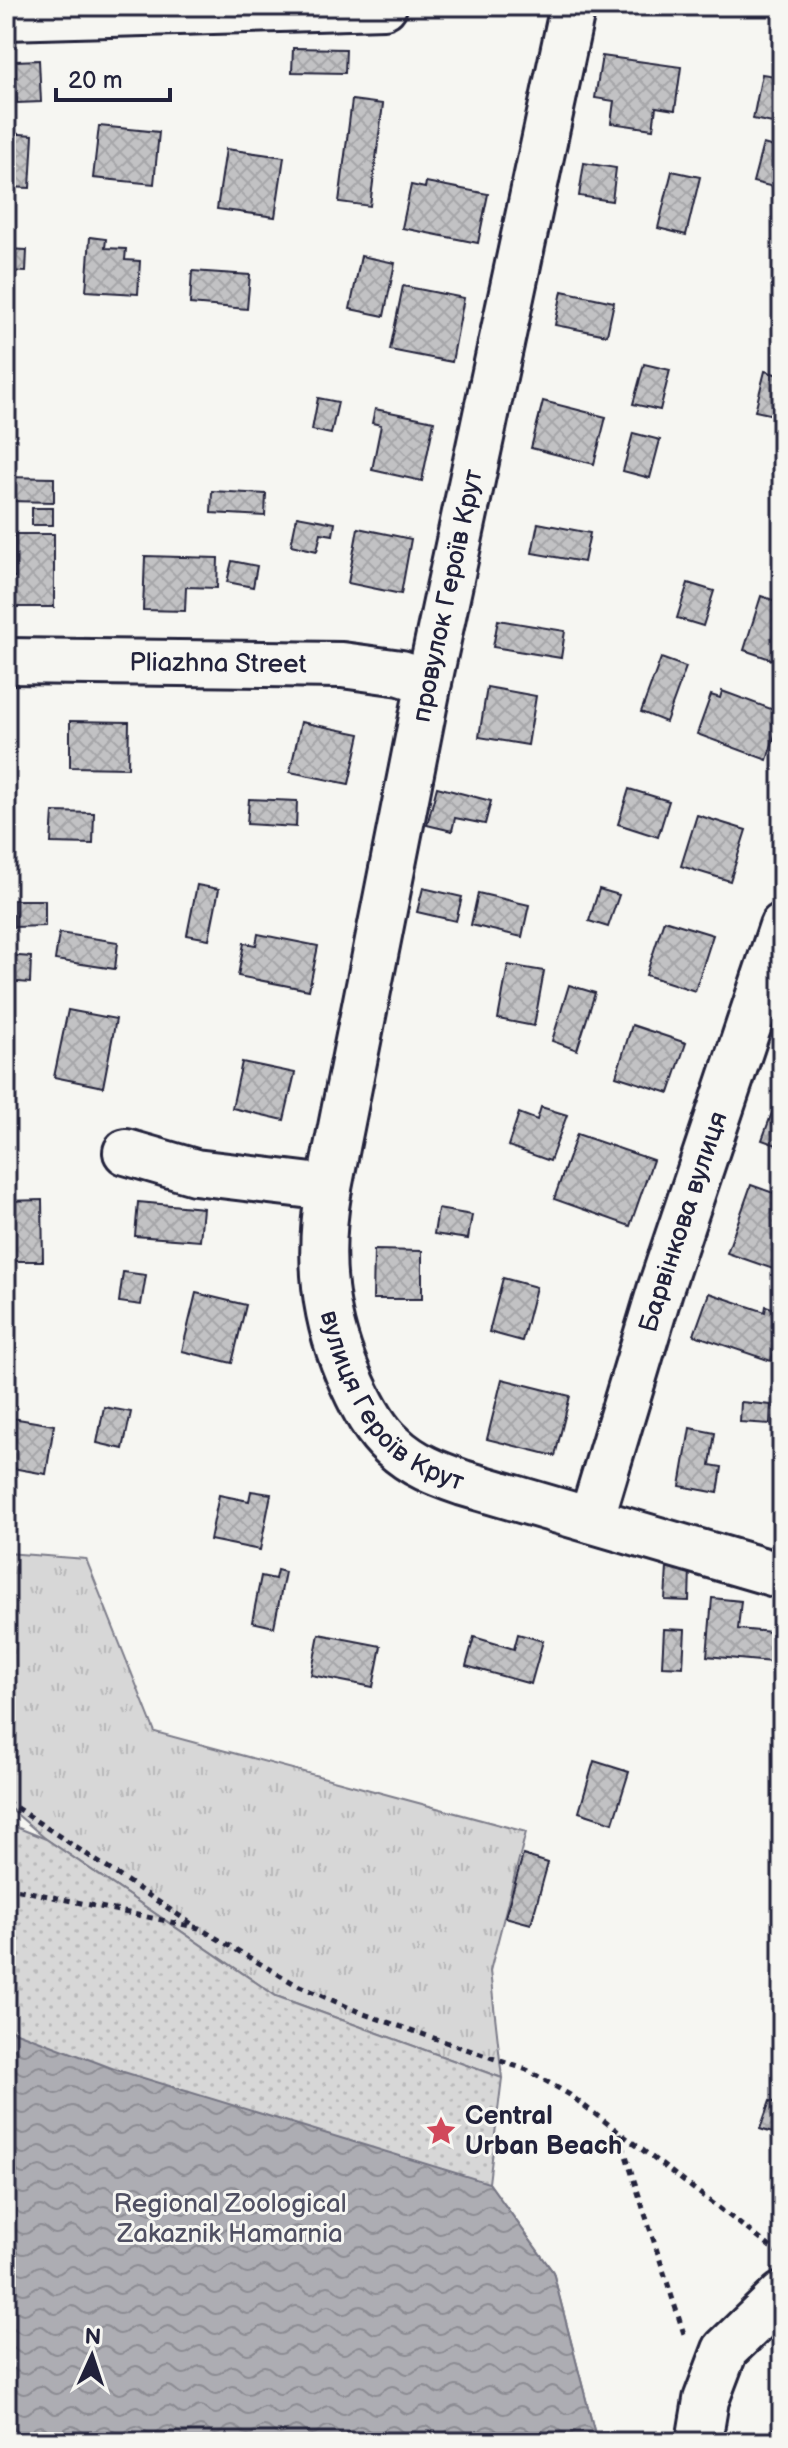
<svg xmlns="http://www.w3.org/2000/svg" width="788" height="2448" viewBox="0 0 788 2448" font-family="'Balsamiq Sans',sans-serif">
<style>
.grass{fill:url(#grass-tufts);stroke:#7c7c89;stroke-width:2}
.park{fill:url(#park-dots);stroke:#7c7c89;stroke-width:2}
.water{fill:url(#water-waves);stroke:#757583;stroke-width:2}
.building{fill:url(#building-cross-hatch);stroke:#22223b;stroke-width:2}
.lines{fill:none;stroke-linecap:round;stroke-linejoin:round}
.minor-casing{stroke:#22223b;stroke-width:50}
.path{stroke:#22223b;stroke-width:5;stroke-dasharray:6 6;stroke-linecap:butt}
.minor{stroke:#f6f6f2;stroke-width:44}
.labels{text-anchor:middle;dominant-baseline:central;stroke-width:6;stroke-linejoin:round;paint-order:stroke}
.street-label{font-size:26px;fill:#22223b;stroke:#f6f6f2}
.poi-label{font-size:26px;font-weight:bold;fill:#22223b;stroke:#f6f6f2;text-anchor:start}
.park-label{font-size:26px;fill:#4f4f62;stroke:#f6f6f2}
</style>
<defs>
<pattern id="grass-tufts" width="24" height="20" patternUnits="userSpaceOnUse" patternTransform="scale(2)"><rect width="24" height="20" fill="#d7d7d7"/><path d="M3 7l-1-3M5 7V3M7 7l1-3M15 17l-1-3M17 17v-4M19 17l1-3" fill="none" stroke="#b8b8b9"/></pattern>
<pattern id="park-dots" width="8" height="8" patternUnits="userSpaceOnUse" patternTransform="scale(2)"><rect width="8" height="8" fill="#d7d7d7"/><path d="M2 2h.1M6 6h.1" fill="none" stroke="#b8b8b9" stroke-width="1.8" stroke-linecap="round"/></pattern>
<pattern id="water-waves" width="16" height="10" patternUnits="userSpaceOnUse" patternTransform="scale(2)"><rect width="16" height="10" fill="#adadb3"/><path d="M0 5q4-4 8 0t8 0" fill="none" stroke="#8c8c93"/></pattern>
<pattern id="building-cross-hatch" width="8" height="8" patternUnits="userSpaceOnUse" patternTransform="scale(2)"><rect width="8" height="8" fill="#c2c2c4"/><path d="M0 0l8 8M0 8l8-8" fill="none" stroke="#a6a6a9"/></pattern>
</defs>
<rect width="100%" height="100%" fill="#f6f6f2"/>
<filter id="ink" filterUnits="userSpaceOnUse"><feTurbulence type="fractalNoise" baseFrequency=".0125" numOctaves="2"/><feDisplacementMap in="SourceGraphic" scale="16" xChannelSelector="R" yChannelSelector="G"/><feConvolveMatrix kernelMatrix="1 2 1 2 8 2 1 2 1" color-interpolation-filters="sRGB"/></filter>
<g filter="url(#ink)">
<!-- grass -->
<path class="grass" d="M6,1553L86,1559L155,1732L526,1832L490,1971L502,2078L276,1996L46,1839L6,1805Z"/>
<!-- park -->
<path class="park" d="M6,1823L46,1839L276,1996L502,2078L489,2183L553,2272L597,2442H6Z"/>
<!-- water -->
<path class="water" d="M6,2028L117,2070L489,2183L553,2272L597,2442H6Z"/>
<!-- building -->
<g class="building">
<path d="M293,48L346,49L345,73L292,72Z"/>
<path d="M602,56L681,67L675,110L656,107L653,129L611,123L614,101L595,98Z"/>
<path d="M39,60L41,102L17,103L15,61Z"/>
<path d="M762,74L782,77V125L753,119Z"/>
<path d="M352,100L383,104L370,206L339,202Z"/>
<path d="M99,126L159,132L154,184L93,178Z"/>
<path d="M6,133L33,135L30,188L6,187Z"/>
<path d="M763,144L782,149V189L753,182Z"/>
<path d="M226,149L284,157L275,217L217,209Z"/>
<path d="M584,163L616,168L612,201L579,196Z"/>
<path d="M672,171L700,177L686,235L658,228Z"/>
<path d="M426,182L488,194L478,243L402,228L411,185L425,188Z"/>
<path d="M90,237L106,239L105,248L126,249L125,260L140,261L138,294L86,291Z"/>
<path d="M6,249L27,250L26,272L6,271Z"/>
<path d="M361,256L395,263L384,316L350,309Z"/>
<path d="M192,271L250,275L247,309L190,304Z"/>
<path d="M403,286L464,298L452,362L390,350Z"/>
<path d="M562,291L614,302L607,335L555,325Z"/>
<path d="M644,364L670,370L660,410L633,404Z"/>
<path d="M765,371L782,376L779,416L755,411Z"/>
<path d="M318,398L338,402L331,434L312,430Z"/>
<path d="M543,401L606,417L594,464L531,448Z"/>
<path d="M375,409L434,421L422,481L372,470L381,425L372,423Z"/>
<path d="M633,433L660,440L650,478L623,471Z"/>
<path d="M6,477L54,478V502L6,501Z"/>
<path d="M212,491L266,494L265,516L211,513Z"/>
<rect x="32" y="508" width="21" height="17"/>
<path d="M297,516L335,523L333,535L321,533L317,551L291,545Z"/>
<path d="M538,523L590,533L584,562L532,553Z"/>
<path d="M358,528L411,539L401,594L348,583Z"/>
<path d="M15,534H54V607H6V577H15Z"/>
<path d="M145,556L218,558L217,588L186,587L185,611L143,610Z"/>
<path d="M232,561L257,566L253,587L227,582Z"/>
<path d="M688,583L714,591L703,626L677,618Z"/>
<path d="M761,596L782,603V663L744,650Z"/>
<path d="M498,620L565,631L561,658L493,647Z"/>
<path d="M661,658L686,667L666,722L641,712Z"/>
<path d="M487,687L536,696L528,745L479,737Z"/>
<path d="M722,691L782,713L767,760L697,734L711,695L720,698Z"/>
<path d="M70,721L129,722L128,768L70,767Z"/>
<path d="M301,722L360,734L349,784L290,772Z"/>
<path d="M437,787L491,801L485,824L455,818L452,831L427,825Z"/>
<path d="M629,789L669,801L658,837L618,824Z"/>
<path d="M249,799L297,801L296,827L247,824Z"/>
<path d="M53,812L94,813L93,844L51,843Z"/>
<path d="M697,815L746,830L730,881L681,866Z"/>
<path d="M197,885L219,889L209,939L187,935Z"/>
<path d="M423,888L462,897L456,921L417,912Z"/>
<path d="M599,889L619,895L608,927L589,921Z"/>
<path d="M478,893L529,905L522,937L471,925Z"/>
<path d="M14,900H45V926L14,927Z"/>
<path d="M664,920L713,935L695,991L646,975Z"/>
<path d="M59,933L118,942L115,969L55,960Z"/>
<path d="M258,934L318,946L309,990L238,976L244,943L256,945Z"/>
<path d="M6,955L31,957L30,983L6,981Z"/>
<path d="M508,965L544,971L534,1026L498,1019Z"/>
<path d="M569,985L595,993L577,1050L552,1041Z"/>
<path d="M68,1010L116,1019L103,1087L54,1077Z"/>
<path d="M632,1025L686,1043L669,1093L616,1076Z"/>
<path d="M242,1062L295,1073L284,1120L232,1108Z"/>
<path d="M780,1091H782V1147L762,1140Z"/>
<path d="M541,1107L567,1115L550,1161L508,1146L519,1113L537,1120Z"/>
<path d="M577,1134L653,1160L630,1226L554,1199Z"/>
<path d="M751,1185L782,1196V1272L727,1253Z"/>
<path d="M42,1200L43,1261H6V1201Z"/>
<path d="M138,1202L203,1208L200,1241L135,1236Z"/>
<path d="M438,1209L472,1215L468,1239L434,1234Z"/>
<path d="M374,1250L422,1251V1299H373Z"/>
<path d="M123,1272L146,1275L141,1305L119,1302Z"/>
<path d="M503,1278L536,1287L522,1341L489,1332Z"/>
<path d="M196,1293L246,1305L232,1363L182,1351Z"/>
<path d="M709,1293L765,1312L766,1306L782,1311V1329L771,1361L694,1335Z"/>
<path d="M502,1379L570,1396L555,1456L487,1439Z"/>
<path d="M741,1402L771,1405L770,1424L740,1422Z"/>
<path d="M104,1407L131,1412L123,1449L97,1443Z"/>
<path d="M6,1417L54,1425L46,1474L6,1467Z"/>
<path d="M690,1428L715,1433L710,1465L722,1467L718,1493L680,1486Z"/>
<path d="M251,1491L271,1494L260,1550L210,1540L219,1495L249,1501Z"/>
<path d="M667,1567L690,1568L689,1601L665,1600Z"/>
<path d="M277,1570L285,1572L274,1627L252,1622L261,1576L275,1579Z"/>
<path d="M712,1598L741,1601L738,1629L782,1633V1663L707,1656Z"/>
<path d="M664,1629L685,1630L683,1667L662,1666Z"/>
<path d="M319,1634L381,1646L373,1687L311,1675Z"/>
<path d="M518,1634L543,1641L531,1684L466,1666L474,1637L514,1649Z"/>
<path d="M594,1761L629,1772L613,1823L579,1812Z"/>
<path d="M523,1855L548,1863L531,1924L505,1917Z"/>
<path d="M770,2101L782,2104V2136L760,2129Z"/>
<path d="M782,2400V2442H781L771,2439Z"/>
</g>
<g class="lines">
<!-- minor casing -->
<g class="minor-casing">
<g id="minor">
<path d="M6,17L384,6"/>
<path id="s1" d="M6,661L342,665L401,673L429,682"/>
<path id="s2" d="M126,1152L195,1172L329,1188C317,1258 323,1321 353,1385C363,1407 375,1430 393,1446C413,1465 437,1474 463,1483L782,1576"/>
<path id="s3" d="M329,1188L429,682L573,6"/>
<path id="s4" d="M591,1520L660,1290L782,926"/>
<path d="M699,2442L706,2400L725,2350L782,2295"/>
</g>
</g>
<!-- path -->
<g class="path">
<path d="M6,1801L195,1926"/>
<path d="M6,1887L199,1928L295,1984L364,2014L527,2070L570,2095L781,2255"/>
<path d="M619,2134L685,2337"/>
</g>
<!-- minor -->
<use href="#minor" class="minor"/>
</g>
</g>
<!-- icons -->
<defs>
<g id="sight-bare" transform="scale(2.4)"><path d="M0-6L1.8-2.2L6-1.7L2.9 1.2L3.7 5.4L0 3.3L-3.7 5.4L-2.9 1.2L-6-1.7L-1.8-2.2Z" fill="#d1495b" stroke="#f6f6f2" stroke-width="2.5" paint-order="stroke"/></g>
</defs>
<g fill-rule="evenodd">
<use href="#sight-bare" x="441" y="2131"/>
</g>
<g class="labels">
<!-- street labels -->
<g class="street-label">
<text stroke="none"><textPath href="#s3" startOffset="604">провулок Героїв Крут</textPath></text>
<text stroke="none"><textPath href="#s1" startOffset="212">Pliazhna Street</textPath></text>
<text stroke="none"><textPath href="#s4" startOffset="312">Барвінкова вулиця</textPath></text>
<text stroke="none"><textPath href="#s2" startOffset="446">вулиця Героїв Крут</textPath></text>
</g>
<!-- poi labels -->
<g class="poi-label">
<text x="465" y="2116">Central<tspan x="465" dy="30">Urban Beach</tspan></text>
</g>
<!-- park labels -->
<g class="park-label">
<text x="230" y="2204">Regional Zoological<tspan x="230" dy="30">Zakaznik Hamarnia</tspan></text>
</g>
</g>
<!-- margin -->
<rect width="788" height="2448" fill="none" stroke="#f6f6f2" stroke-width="32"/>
<rect x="16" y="16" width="756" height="2416" fill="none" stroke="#22223b" stroke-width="3" filter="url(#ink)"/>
<!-- north arrow -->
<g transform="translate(92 2356) rotate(3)" stroke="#f6f6f2" stroke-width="6" paint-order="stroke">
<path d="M0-6L14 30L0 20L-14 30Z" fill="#22223b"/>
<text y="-12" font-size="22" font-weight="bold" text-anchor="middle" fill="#22223b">N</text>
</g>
<!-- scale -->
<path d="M56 88v12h114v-12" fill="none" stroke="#22223b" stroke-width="4"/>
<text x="68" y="88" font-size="24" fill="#22223b" stroke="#f6f6f2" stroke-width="6" paint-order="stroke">20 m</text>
</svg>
